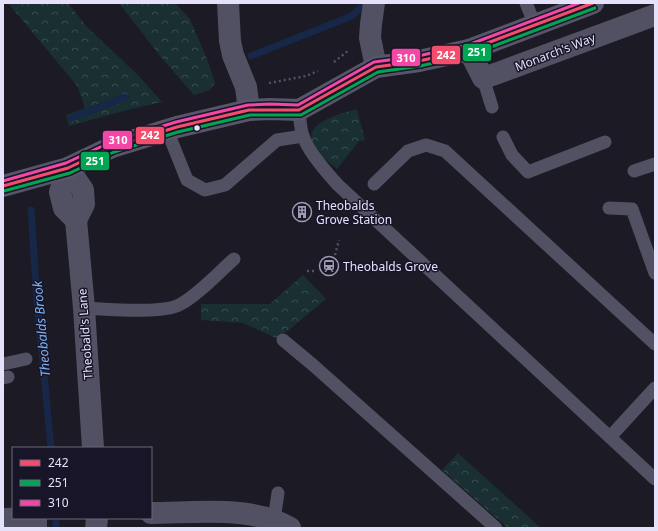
<svg xmlns="http://www.w3.org/2000/svg" width="658" height="531" viewBox="0 0 658 531" font-family="'Noto Sans',sans-serif">
<style>
.forest{fill:url(#forest-crowns)}
.lines{fill:none;stroke-linecap:round;stroke-linejoin:round}
.stream{stroke:#172748;stroke-width:7}
.path{stroke:#4d5663;stroke-width:2.5;stroke-dasharray:2 3;stroke-linecap:butt}
.service{stroke:#525063;stroke-width:13}
.minor{stroke:#525063;stroke-width:22}
.secondary{stroke:#575569;stroke-width:22}
.bus-1-casing{stroke:#191529;stroke-width:6}
.bus-2-casing{stroke:#191529;stroke-width:6}
.bus-3-casing{stroke:#191529;stroke-width:6}
.bus-1{stroke:#f44d6c;stroke-width:3}
.bus-2{stroke:#00a651;stroke-width:3}
.bus-3{stroke:#f346a5;stroke-width:3}
.bus-dot{fill:#e5e1fb;stroke:#191529;stroke-width:1.5}
.labels{text-anchor:middle;dominant-baseline:central;stroke-width:3;stroke-linejoin:round;paint-order:stroke}
.street-label{font-size:12px;fill:#e5e1fb;stroke:#191529}
.poi-label{font-size:12px;fill:#e5e1fb;stroke:#191529;text-anchor:start}
.water-label{font-size:13px;font-style:italic;fill:#7cb3ee;stroke:#191529}
.line-badge{stroke:#191529;stroke-width:1.5}
.badge-label{font-size:11px;text-anchor:middle;font-weight:bold;fill:#fff}
</style>
<defs>
<pattern id="forest-crowns" width="20" height="18" patternUnits="userSpaceOnUse"><rect width="20" height="18" fill="#192f31"/><path d="M2 6a3 3 0 1 1 6 0M12 15a3 3 0 1 1 6 0" fill="none" stroke="#3a4d50"/></pattern>
</defs>
<rect width="100%" height="100%" fill="#1c1a24"/>
<!-- forest -->
<g class="forest">
<path d="M8,3H68L87,27L138,75L162,102L127,110L69,126L66,115L85,108L78,87Z"/>
<path d="M119,3H175L190,19L209,64L215,83L210,90L194,95L160,56Z"/>
<path d="M357,109L365,140L359,141L337,169C329,162 317,155 313,145C302,122 343,113 357,109Z"/>
<path d="M303,275L326,299L289,330L276,338L243,323L201,320V304H270Z"/>
<path d="M458,453L541,528H508L442,470Z"/>
</g>
<g class="lines">
<!-- stream -->
<g class="stream">
<path d="M251,56L352,16L365,3"/>
<path d="M72,118L125,97"/>
<path d="M31,210L37,301L51,448"/>
<path d="M56,523V528"/>
</g>
<!-- path -->
<g class="path">
<path d="M334,62L349,50"/>
<path d="M269,83L306,76L318,71"/>
<path d="M335,255L339,240"/>
<path d="M307,271H315"/>
</g>
<!-- service -->
<g class="service">
<path d="M526,3L535,25"/>
<path d="M483,78L492,107"/>
<path d="M299,110C300,118 300,128 303,136C308,151 327,173 338,185L655,479"/>
<path d="M167,130L187,180L205,190L225,185L277,140L303,136"/>
<path d="M503,137L512,155L528,172L605,142"/>
<path d="M634,171L655,164"/>
<path d="M374,184L408,151L426,145L445,151L655,344"/>
<path d="M609,208L632,209L655,273"/>
<path d="M84,308C107,309 161,314 179,305C197,296 218,273 234,259"/>
<path d="M283,340L313,365L496,528"/>
<path d="M3,364L26,359"/>
<path d="M3,378L8,377"/>
<path d="M610,437L655,388"/>
<path d="M274,520L278,493"/>
</g>
<!-- minor -->
<g class="minor">
<path d="M228,3L230,41L233,55L246,87L249,110"/>
<path d="M374,3L371,24L370,38L376,67"/>
<path d="M469,50L483,78L498,73L655,15"/>
<path d="M68,168L83,190L84,204L76,220L84,308L93,448"/>
<path d="M68,168L60,192L64,208L76,220"/>
<path d="M151,513C193,513 252,505 290,528"/>
<path d="M3,519L36,518V528"/>
<path d="M96,528L97,518"/>
</g>
<!-- secondary -->
<path class="secondary" d="M3,186L68,168L112,147L177,127L249,110L270,109L299,110L376,67L419,61L469,50L593,3"/>
<!-- bus-1 casing -->
<g class="bus-1-casing">
<path id="bus-1" d="M3,186L68,168L112,147L177,127L249,110H299L376,67L419,61L469,50L593,3"/>
</g>
<!-- bus-2 casing -->
<g class="bus-2-casing">
<path id="bus-2" d="M4,191L70,173L114,152L178,132L250,115H301L378,72L420,66L470,55L595,8"/>
</g>
<!-- bus-3 casing -->
<g class="bus-3-casing">
<path id="bus-3" d="M3,181L66,163L111,142L176,122L248,105L270,104L298,105L374,62L418,56L468,45L579,3"/>
</g>
<!-- bus-1 -->
<use href="#bus-1" class="bus-1"/>
<!-- bus-2 -->
<use href="#bus-2" class="bus-2"/>
<!-- bus-3 -->
<use href="#bus-3" class="bus-3"/>
</g>
<!-- icons -->
<defs>
<g id="building-ring" transform="scale(1)"><circle r="9.5" fill="#191529" stroke="#9f9bb0" stroke-width="1.5"/><path d="M-4-6H4V6H1V3H-1V6H-4ZM-2.5-4.3h1.7v1.8h-1.7ZM.8-4.3h1.7v1.8H.8ZM-2.5-1h1.7V.8h-1.7ZM.8-1h1.7V.8H.8Z" fill="#9f9bb0"/></g>
<g id="station-ring" transform="scale(1)"><circle r="9.5" fill="#191529" stroke="#9f9bb0" stroke-width="1.5"/><path d="M-3-6H3Q5-6 5-4V2Q5 4 3 4L4.5 6H3L1.5 4h-3L-3 6H-4.5L-3 4Q-5 4-5 2V-4Q-5-6-3-6ZM-3.5-4v3h7v-3ZM-3.5 1v1.5H-2V1ZM2 1v1.5H3.5V1Z" fill="#9f9bb0"/></g>
</defs>
<g fill-rule="evenodd">
<use href="#building-ring" x="302" y="212"/>
<use href="#station-ring" x="329" y="266"/>
</g>
<!-- markers -->
<circle class="bus-dot" cx="197" cy="128" r="3.5"/>
<g class="labels">
<!-- street labels -->
<g class="street-label">
<text transform="translate(555 52) rotate(-21)">Monarch's Way</text>
<text transform="translate(85 334) rotate(-94)">Theobald's Lane</text>
</g>
<!-- poi labels -->
<g class="poi-label">
<text x="316" y="205">Theobalds<tspan x="316" dy="14">Grove Station</tspan></text>
<text x="343" y="266">Theobalds Grove</text>
</g>
<!-- water labels -->
<g class="water-label">
<text transform="translate(41 329) rotate(-95)">Theobalds Brook</text>
</g>
</g>
<g class="line-badge">
<rect x="462" y="43" width="30" height="19" rx="4" fill="#00a651"/>
<rect x="431" y="45" width="30" height="20" rx="4" fill="#f44d6c"/>
<rect x="391" y="48" width="30" height="19" rx="4" fill="#f346a5"/>
<rect x="135" y="126" width="30" height="19" rx="4" fill="#f44d6c"/>
<rect x="102" y="130" width="31" height="20" rx="4" fill="#f346a5"/>
<rect x="80" y="151" width="30" height="20" rx="4" fill="#00a651"/>
</g>
<g class="badge-label">
<text x="477" y="56">251</text>
<text x="446" y="59">242</text>
<text x="406" y="62">310</text>
<text x="150" y="139">242</text>
<text x="118" y="144">310</text>
<text x="95" y="165">251</text>
</g>
<!-- border -->
<rect width="658" height="531" fill="none" stroke="#e5e1fb" stroke-width="8"/>
<!-- legend -->
<rect x="12" y="447" width="140" height="72" fill="#191529" stroke="#6b677d"/>
<rect x="20" y="460" width="20" height="6" fill="#f44d6c" stroke="#6b677d"/>
<text x="48" y="467" font-size="12" fill="#e5e1fb">242</text>
<rect x="20" y="480" width="20" height="6" fill="#00a651" stroke="#6b677d"/>
<text x="48" y="487" font-size="12" fill="#e5e1fb">251</text>
<rect x="20" y="500" width="20" height="6" fill="#f346a5" stroke="#6b677d"/>
<text x="48" y="507" font-size="12" fill="#e5e1fb">310</text>
</svg>
